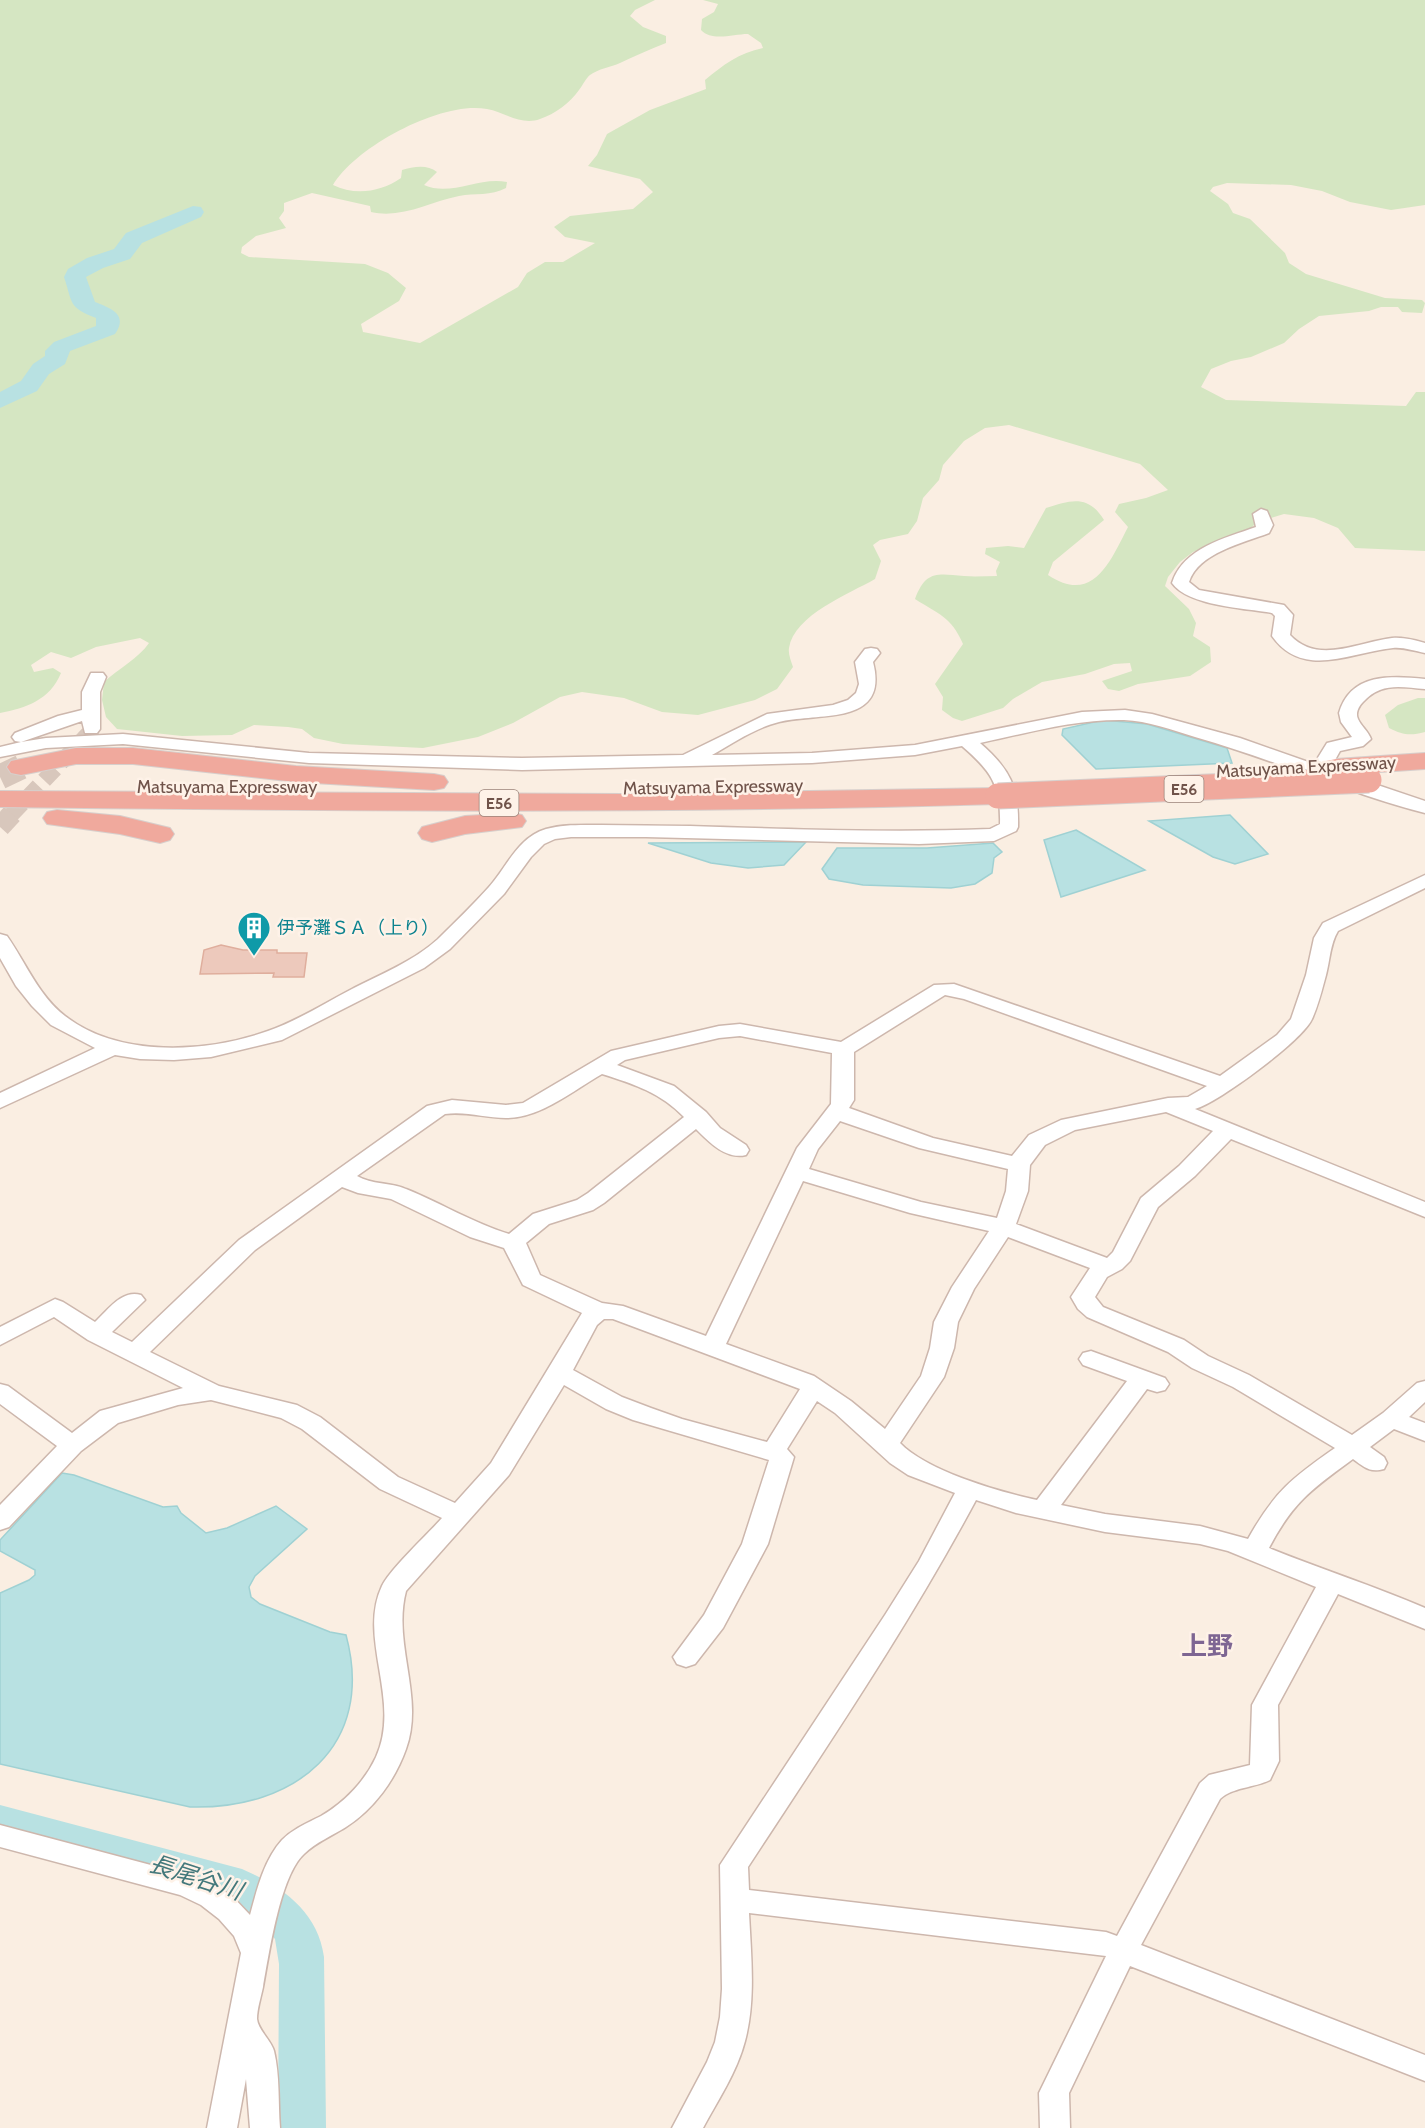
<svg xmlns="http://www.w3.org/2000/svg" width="1425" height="2128" viewBox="0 0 1425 2128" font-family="Cabin,'Noto Sans JP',sans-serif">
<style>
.green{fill:#d5e6c2}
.water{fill:#b8e1e2;stroke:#9fd1d3;stroke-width:1.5}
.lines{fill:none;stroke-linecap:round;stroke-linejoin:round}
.river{fill:#b8e1e2;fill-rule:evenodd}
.building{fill:#edc9bc;stroke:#dfae9d;stroke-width:1.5}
.minor-tunnel-far1{stroke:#d8c7bc;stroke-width:16;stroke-dasharray:16 8;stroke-linecap:butt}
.minor-tunnel{stroke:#d8c7bc;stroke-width:21;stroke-dasharray:21 10;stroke-linecap:butt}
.highway-tunnel{stroke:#d8c7bc;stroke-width:25;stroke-dasharray:25 13;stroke-linecap:butt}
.minor-casing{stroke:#cdb7ad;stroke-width:3}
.highway-casing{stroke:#d7cfcc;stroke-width:2}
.minor{fill:#fff;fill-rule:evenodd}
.highway{fill:#f0a99d;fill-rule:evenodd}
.highway-bridge-casing{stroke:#d7cfcc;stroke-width:27;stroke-linecap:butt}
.highway-bridge{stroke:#f0a99d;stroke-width:25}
.labels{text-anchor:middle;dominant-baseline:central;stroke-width:5;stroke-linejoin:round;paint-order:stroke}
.shield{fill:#fef2e8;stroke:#9b8379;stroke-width:1.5}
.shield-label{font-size:16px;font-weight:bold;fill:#70534a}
.street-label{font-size:18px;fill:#70534a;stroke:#fef2e8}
.culture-label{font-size:18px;fill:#0d838f;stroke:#fef2e8;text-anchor:start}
.near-water-label{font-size:24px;font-style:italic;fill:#43787b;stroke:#fef2e8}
.near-quarter-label{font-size:26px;font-weight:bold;fill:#7e6693;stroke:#fef2e8}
</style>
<rect width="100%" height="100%" fill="#faeee2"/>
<!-- green -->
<g class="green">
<path d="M0,0H655L635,10L630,16L643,27L666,36V43C650,49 635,56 620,63C611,67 598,69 590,75C586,78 583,85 579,90C570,103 555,114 540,119C521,126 504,112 487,109C442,100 355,147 333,185C355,196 381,192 401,178L402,170C413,167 427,164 437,172L424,185C451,197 479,176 507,182L506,188C491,196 475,193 459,196C429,202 402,219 371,212L370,206L312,193L284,203V211L279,218L286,228L256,236L242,247L241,253L249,257L365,264L388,273L406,288L399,301L361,324L363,332L420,343L518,287L527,273L545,262H563L595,243L565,237L554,227L570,216L633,209L653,192L640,179L588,166L597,155L607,134L650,110L706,89L705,80C723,65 739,53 763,48L761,43L748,34C733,34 712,42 701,30L702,19L714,12L718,4L703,0H1425V205L1391,210L1350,202L1322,191L1291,185L1227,183L1213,187L1210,191L1228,204L1233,213L1250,219L1285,253L1289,263L1306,274L1385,298L1422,300L1425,303L1422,313L1402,312L1398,307H1381L1369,311L1319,316L1299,329L1284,343L1251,357L1231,361L1211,369L1201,387L1226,400L1406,406L1416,392H1425V551L1355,548L1338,528L1314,518L1284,514L1257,522L1248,531L1193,552L1180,562L1168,577L1165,586L1189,609L1196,623L1193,636L1210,647L1211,662L1190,676L1138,684L1119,691L1108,689L1102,681L1132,671L1130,663L1114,664L1085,674L1042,682L1013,699L1003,708L962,721L953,718L942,710L943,697L935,684L963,644C951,616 938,614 915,599C926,570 937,574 964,576C975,577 986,576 997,576L996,571L1000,562L985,554L986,548L1008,546L1024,548L1046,508C1071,500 1088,494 1104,520L1053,562L1048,575C1093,605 1110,562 1128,527L1115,512L1119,504L1146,498L1168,490L1140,464L1009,425L985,428L964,441L943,465L939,480L923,498L917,521L908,534L880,540L873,545L881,561L875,579C849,594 794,615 789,648C788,654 791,661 793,667L777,689L755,700L698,715L662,712L624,698L582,692L560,697L513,723L478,737L423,748L343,744L314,738L302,729L288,727L254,725L232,735L182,736L117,729L106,717L102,700L104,682C118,669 139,658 149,643L140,638L96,647L71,658L51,652L31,665L34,672L53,668L61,673C50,700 26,708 0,713Z"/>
<path d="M1418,698H1425V732C1410,736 1403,735 1389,728L1385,715L1398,705Z"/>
</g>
<!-- water -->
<g class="water">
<path d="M1103,720L1147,724L1227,748L1232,763L1096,769L1062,735L1063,729Z"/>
<path d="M1230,815L1268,854L1235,864L1213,857L1149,821Z"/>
<path d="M1076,830L1145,870L1061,897L1044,840Z"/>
<path d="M806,842L784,865L748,868L711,863L648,843Z"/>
<path d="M993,843L1002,852L994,858L992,873L975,884L951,888L863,885L829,879L822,869L837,848H927Z"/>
<path d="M62,1473L74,1475L163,1507L177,1506L181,1513L206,1533L227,1528L276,1506L307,1529L255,1576L249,1587L251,1597L260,1604L330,1632L346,1635C376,1746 295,1810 190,1807L0,1764V1593L29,1580L35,1575V1570L0,1551V1540Z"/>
</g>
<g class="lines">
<!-- river -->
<g class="river">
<path d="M193,206L201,207L204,212L201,217L142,243L130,259L103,268L86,277L95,302C110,308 129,314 115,334L70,351L65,364L49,374L37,391L0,408V392L21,381L33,364L45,356V351L54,342L96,326V318C68,307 73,304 64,277L68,269L87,258L114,249L126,233Z"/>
<path d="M0,1805L242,1869C281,1886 318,1911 324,1957L326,2128H278L279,1964L275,1939L269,1932L250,1916L219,1898L0,1839Z"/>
</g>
</g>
<!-- building -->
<path class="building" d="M221,945L243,950H277V953H307L304,977H273L274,973L200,974L204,950Z"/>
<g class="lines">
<!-- minor-tunnel-far1 -->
<path class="minor-tunnel-far1" d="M11,815L90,732"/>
<!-- minor-tunnel -->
<path class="minor-tunnel" d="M0,827L12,814"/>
<!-- highway-tunnel -->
<path class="highway-tunnel" d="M0,777L21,767"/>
<!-- minor casing -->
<g class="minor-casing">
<g id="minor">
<path d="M1261,509L1267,511L1273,525L1269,533C1243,543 1198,553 1189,582L1199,590L1284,605L1293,615L1290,635C1318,665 1358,642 1392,638C1403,637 1414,640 1425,643V653C1414,651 1404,647 1393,648C1351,652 1303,680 1272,636L1275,616L1272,613C1245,608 1188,606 1172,583C1183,548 1225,538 1256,527L1253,514Z"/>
<path d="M871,648L877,649L880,653L873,662C890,727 817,712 779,722C755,728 733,743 712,755L812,753L915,745L1082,712L1125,710L1152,714L1240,738L1314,764L1327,743L1352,737L1341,722L1339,713C1351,672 1392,676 1425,679V689C1401,687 1381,682 1363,702C1359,706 1355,713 1358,719C1361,726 1368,731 1371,739L1363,746L1340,751L1330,769L1425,801V813C1347,793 1273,759 1195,737C1172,730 1148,721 1124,720C1076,719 1027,733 980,743C1010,769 1019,787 1018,827L1016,831L994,841L919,844L646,837H571L555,839L544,844L531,857L504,894L450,949L424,968L282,1040L211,1057L174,1060L140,1059L115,1055L0,1108V1093L95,1048L51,1025L32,1006L16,986L0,958V934L7,936C26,963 38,995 65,1016C119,1058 206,1053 268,1031C297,1021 325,1003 352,989C381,974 414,961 438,939C455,922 473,905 489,887C507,867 518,837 546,829C564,824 583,825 601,825C631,825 661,826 690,826C790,829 890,833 990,829L1000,824C1001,785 991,771 962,746L915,755L812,763L522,770L309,763L123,744L46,748L0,757V747L21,742L15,741L12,737L15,733L58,716L82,710V692L91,673H103L106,677L100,692V729L97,733H85L82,721L21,742L46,738L123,734L309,753L522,758L683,755L767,714L833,705L848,700L856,693L859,684L855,662L865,649Z"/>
<path d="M1425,875V888L1338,931C1330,944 1330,960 1326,975C1322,990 1318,1006 1312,1019C1303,1040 1218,1103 1195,1109L1425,1202V1217L1231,1139L1195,1176L1158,1207L1130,1261L1122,1269L1107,1277L1095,1297L1103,1307L1184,1340L1208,1356L1249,1375L1352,1435L1383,1413L1417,1383L1425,1381V1402L1409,1417L1425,1423V1441L1394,1429L1370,1447L1384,1457L1387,1463L1384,1469C1370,1473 1364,1467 1353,1459C1312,1489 1293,1502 1269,1548C1321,1569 1374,1586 1425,1608V1629L1338,1594L1278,1705L1279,1761L1270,1780C1254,1788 1233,1787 1220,1799L1141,1945L1425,2055V2081L1130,1966L1069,2093L1070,2128H1040L1039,2093L1106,1956L749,1913C751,1955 756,2000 745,2041C737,2072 718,2100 703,2128H672L707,2062L715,2042L720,2017L722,1989L720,1865L885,1615L919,1561L955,1493L908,1475L890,1463L835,1413L817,1401L787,1449L794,1457L768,1544L723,1628L695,1664L686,1667L677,1664L673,1657L704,1615L742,1544L769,1460L633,1420L606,1409L564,1385L509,1475L406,1591C392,1644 425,1697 406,1749C395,1780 374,1809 346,1827C332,1836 316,1842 304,1854C280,1876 269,1954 263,1987C261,1997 257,2009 257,2019C258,2030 271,2040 274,2051C280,2075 278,2103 280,2128H250L246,2079L237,2128H207L241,1953L234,1936L219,1919L201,1905L180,1895L0,1847V1825L196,1877L231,1895L250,1915C257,1889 264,1860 282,1840C293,1829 307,1823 321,1816C344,1803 365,1781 376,1757C402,1700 357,1639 382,1586C390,1569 428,1534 442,1518L380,1489L302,1429L281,1418L211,1400L178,1405L118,1423L81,1451L9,1527L0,1530V1505L57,1446L0,1404V1384L8,1386L72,1433L100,1411L183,1388L88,1340L54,1317L0,1345V1327L55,1299L63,1302L95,1322C108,1310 122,1289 141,1295L145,1300L112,1332L132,1342L239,1240L427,1106L452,1100L506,1105L523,1103L611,1051L719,1026L740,1024L841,1042L934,985L954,984L1220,1076L1277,1035L1291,1019L1306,975L1314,938L1323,923ZM945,995L964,999L1207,1086L1188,1097L1168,1098L1061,1120L1029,1135L1012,1156L933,1138L849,1108L854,1100V1052ZM740,1036L832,1053L831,1104L797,1148L706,1336L623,1306L602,1303L540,1275L526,1243L549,1224L593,1210L604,1203L696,1129C709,1142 726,1160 746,1155L749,1150L746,1145L720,1128L706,1112L674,1086L617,1065L625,1060L719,1038ZM602,1074C634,1084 661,1093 684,1117L588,1193L577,1200L533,1214L509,1234C473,1223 441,1203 406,1189C390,1182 372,1185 357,1176L445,1114C466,1111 485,1118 506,1118C541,1118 572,1091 602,1074ZM1166,1112L1213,1131L1179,1166L1141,1198L1113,1252L1107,1258L1016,1224L1028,1191L1030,1165L1045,1145L1075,1130ZM840,1121L919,1148L1008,1169L1006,1191L997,1218L921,1202L809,1169L818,1149ZM803,1181L910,1213L989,1231L952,1287L934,1322L930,1348L921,1376L885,1429L851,1401L814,1376L726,1344ZM342,1187L358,1193L391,1199L470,1237L504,1248L523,1285L582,1313L491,1463L455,1503L398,1477L320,1417L297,1405L219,1386L150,1352L255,1250ZM1008,1237L1090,1268L1071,1297L1078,1309L1087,1317L1168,1352L1192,1368L1233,1387L1335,1448C1292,1478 1274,1492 1248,1539L1200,1526L1105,1514L1061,1505L1147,1389L1157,1392L1165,1390L1169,1384L1165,1378L1091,1351L1083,1353L1079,1359L1083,1365L1127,1381L1037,1500C999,1492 927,1471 900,1443L944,1377L954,1348L958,1322L974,1289ZM604,1319H613L800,1389L767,1442L682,1419L651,1408L622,1397L573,1370L597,1325ZM976,1500L1016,1513L1105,1532L1200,1544L1228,1551L1316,1587L1252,1705L1250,1765L1209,1775L1200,1783L1117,1936L1106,1932L749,1890L748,1867C827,1746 908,1627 976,1500Z"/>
</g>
</g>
<!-- highway casing -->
<g class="highway-casing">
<g id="highway">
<path d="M76,748H133L296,766L434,774L444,776L448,782L444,788L434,790L296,782L133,764H76L21,775L11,773L7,767L11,761Z"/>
<path d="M1425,753V769L1336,775L1326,773L1322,767L1326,761L1336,759Z"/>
<path d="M998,788L1008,790L1012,796L1008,802L998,804C665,814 333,811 0,807V791L624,794Z"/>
<path d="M57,810L120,816L170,828L174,834L170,840L160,843L120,834L47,824L43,818L47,812Z"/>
<path d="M512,813L522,815L526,821L522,827L465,834L432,842L422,839L418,833L422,827L465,816Z"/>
</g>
</g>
<!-- minor -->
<use href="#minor" class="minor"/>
<!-- highway -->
<use href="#highway" class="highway"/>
<!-- highway-bridge casing -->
<g class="highway-bridge-casing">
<path id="highway-bridge" d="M998,796L1369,780"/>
</g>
<!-- highway-bridge -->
<use href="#highway-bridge" class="highway-bridge"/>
</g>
<!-- icons -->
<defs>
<g id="building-pin" transform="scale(1.725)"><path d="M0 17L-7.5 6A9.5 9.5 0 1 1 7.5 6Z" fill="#0f9aa8" stroke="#fef2e8"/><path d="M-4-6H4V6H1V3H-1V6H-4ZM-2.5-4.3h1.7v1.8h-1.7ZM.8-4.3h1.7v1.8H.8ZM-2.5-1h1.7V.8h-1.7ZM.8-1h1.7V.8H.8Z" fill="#fff"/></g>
</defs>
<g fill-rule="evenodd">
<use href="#building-pin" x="254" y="928"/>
</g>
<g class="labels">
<!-- shield labels -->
<g class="shield">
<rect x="1164.5" y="776" width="39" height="26" rx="4.5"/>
<rect x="479.5" y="790" width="39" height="26" rx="4.5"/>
</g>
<g class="shield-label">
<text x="1184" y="789">E56</text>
<text x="499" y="803">E56</text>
</g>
<!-- street labels -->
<g class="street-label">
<text transform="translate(1306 767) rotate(-3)">Matsuyama Expressway</text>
<text x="227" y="787">Matsuyama Expressway</text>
<text transform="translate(713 787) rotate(-1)">Matsuyama Expressway</text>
</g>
<!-- culture labels -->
<g class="culture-label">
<text x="277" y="928">伊予灘ＳＡ（上り）</text>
</g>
<!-- near-water labels -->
<g class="near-water-label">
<text transform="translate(196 1877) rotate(18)">長尾谷川</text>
</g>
<!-- near-quarter labels -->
<g class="near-quarter-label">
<text x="1207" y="1646">上野</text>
</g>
</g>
</svg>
